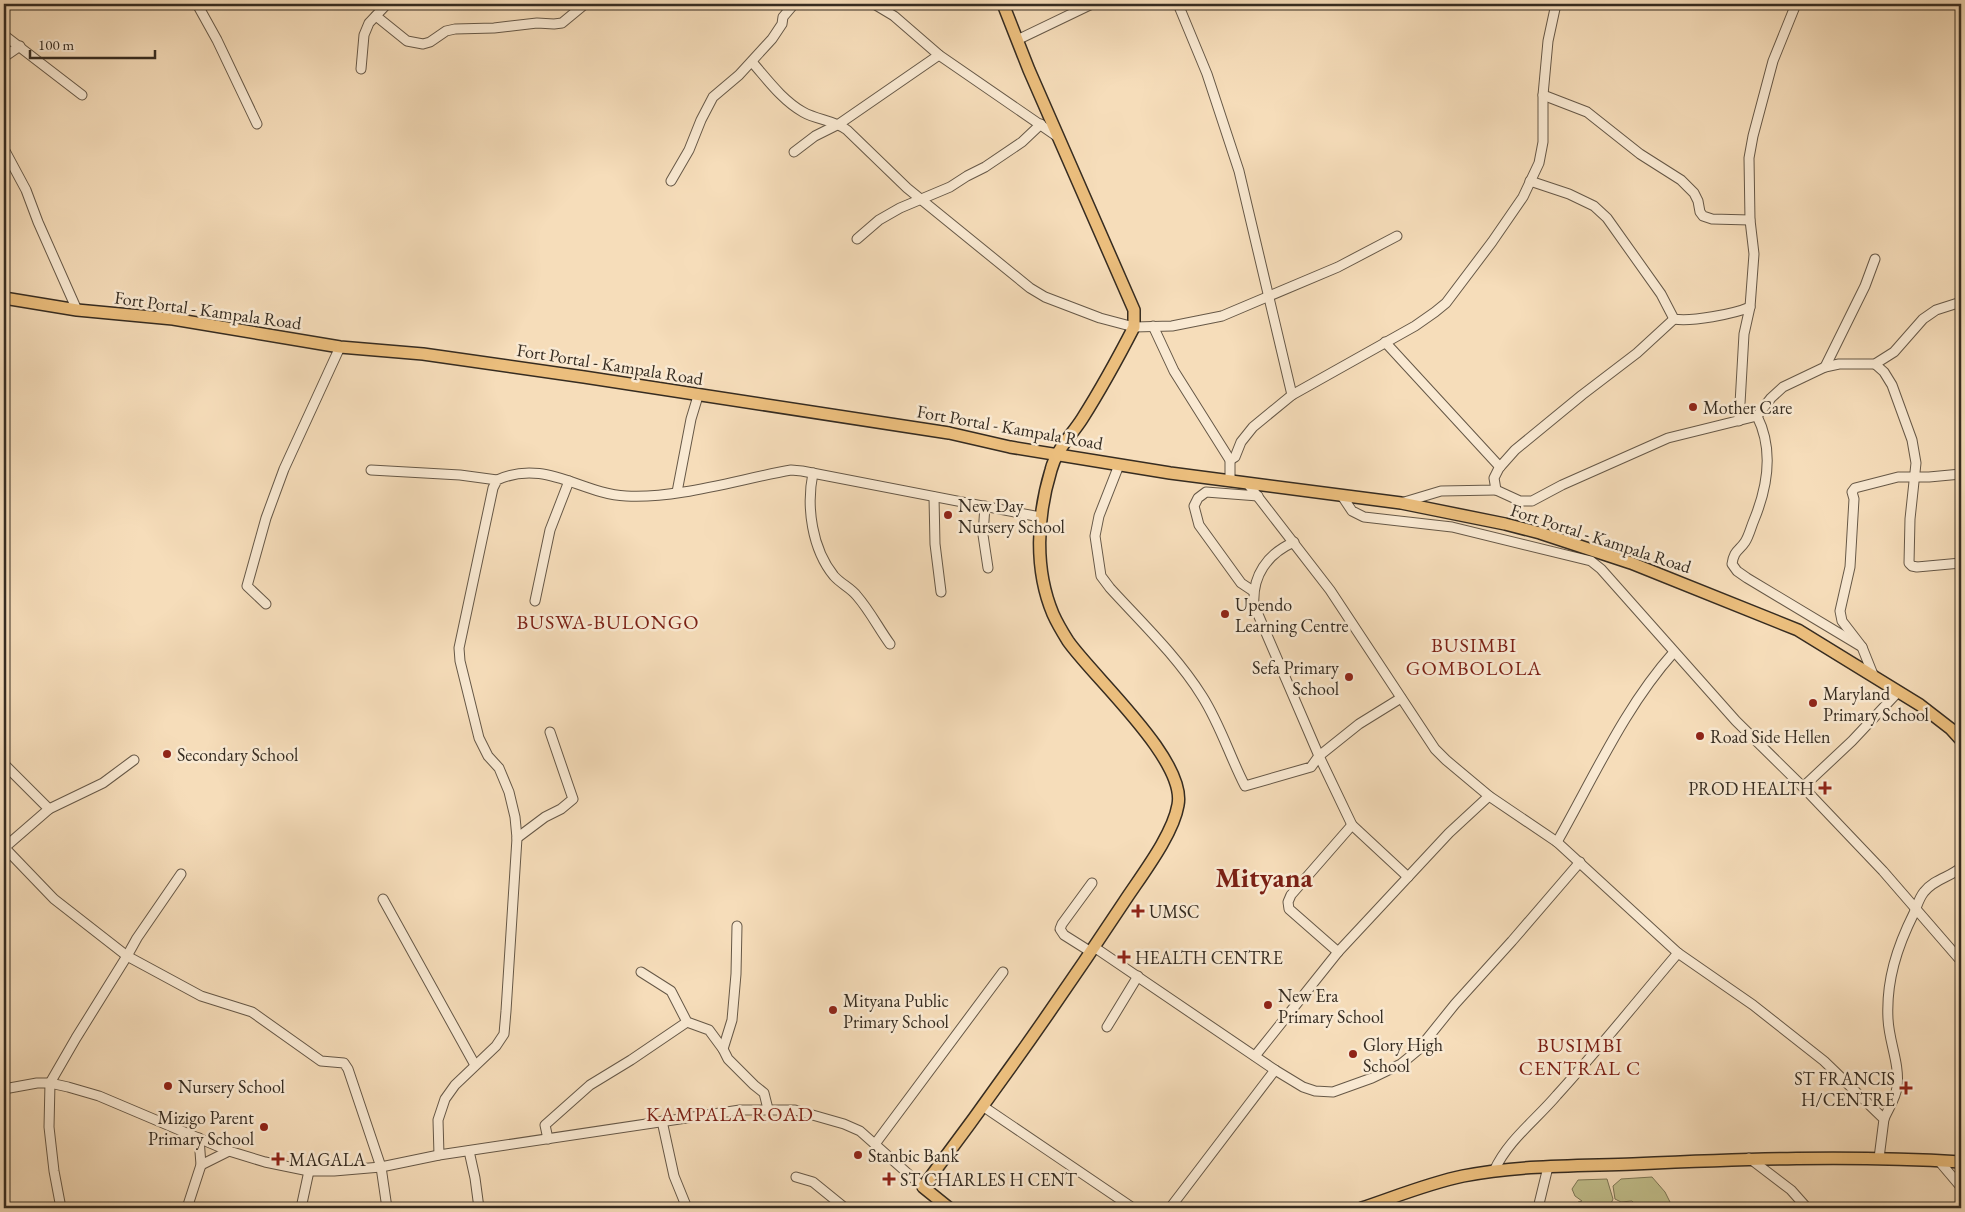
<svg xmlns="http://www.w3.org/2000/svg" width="1965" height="1212" viewBox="0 0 1965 1212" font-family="'EB Garamond',serif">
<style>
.green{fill:#c1bf8c;stroke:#7c7656}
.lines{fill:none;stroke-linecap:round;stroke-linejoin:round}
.minor-casing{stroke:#665847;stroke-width:11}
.major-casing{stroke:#362c21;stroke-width:14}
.minor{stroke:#f9e9d2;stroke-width:9}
.major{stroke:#ebbe7d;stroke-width:11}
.poi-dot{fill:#8f2418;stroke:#f9e9d2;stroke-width:2}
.labels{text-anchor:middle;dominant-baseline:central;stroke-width:5;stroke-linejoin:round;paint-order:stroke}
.street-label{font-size:18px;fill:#362c21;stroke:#f9e9d2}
.poi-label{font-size:18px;fill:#362c21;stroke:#f9e9d2;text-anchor:start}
.quarter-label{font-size:20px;letter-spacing:1px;fill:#7a1f14;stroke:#f9e9d2}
.town-label{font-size:28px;font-weight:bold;fill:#7a1f14;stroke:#f9e9d2}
</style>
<rect width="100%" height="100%" fill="#f6ddba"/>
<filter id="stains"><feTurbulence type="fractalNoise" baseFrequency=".004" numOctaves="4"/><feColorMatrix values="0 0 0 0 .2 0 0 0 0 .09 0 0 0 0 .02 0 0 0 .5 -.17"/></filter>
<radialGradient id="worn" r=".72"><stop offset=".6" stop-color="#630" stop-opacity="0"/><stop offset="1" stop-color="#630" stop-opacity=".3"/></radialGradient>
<!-- green -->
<g class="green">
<path d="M1652,1177L1665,1192L1672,1206L1663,1208L1657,1204L1637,1208L1632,1201L1621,1202L1615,1199L1613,1186L1621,1179Z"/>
<path d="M1607,1179L1613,1199L1609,1208H1595L1592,1204L1587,1208H1578V1202L1582,1201L1575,1196L1572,1189L1578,1180Z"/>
</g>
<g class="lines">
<!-- minor casing -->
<g class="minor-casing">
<g id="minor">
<path d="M197,4L217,40L257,124"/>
<path d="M874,4L894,16L939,55L1058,137"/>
<path d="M1178,4L1207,74L1239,171L1292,395"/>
<path d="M376,16L407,41L423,44L430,42L446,31L455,29L494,28L537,23L554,24L562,23L585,4"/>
<path d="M4,35L82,95"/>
<path d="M1017,40L1092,4"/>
<path d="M4,57L20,46"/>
<path d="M752,62C767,79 782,100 803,112C817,120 834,120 847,130L907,188L1030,288L1045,297L1100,318L1134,327L1172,326L1222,316L1338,267L1397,236"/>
<path d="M361,69L364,35L369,23L387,4"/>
<path d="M1543,95L1587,112L1640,154L1681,180L1694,193L1698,201L1700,212L1703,216L1712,219L1750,220"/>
<path d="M4,149L26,190L38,222L77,310"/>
<path d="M794,152L815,136L839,124L939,55"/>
<path d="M671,181L689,150L701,120L713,97L739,75L772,39L782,24L783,17L794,4"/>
<path d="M1530,181L1569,194L1594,206L1607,218L1661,294L1674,319C1691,322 1734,314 1750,307"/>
<path d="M857,239L879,220L900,208L950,187L967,176L985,167L1022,142L1041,124"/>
<path d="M1153,326L1174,371L1230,460V481"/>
<path d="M1385,342L1500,467"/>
<path d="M1875,364L1884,372L1892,385L1912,440L1916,463L1910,519L1909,563L1912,566L1917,567L1961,563"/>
<path d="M1825,367L1865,286L1875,259"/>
<path d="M1757,416C1774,450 1768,486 1754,520C1751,527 1749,536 1745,542C1739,551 1734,550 1732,564L1737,571L1747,578L1862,647"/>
<path d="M1739,421L1744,334L1750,307L1754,254L1750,220L1749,158L1753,136L1773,61L1796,4"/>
<path d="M1230,460L1235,457L1241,442L1253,427L1292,395L1415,326L1435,312L1446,303L1492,242L1523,197L1539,163L1543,142V95L1548,41L1556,4"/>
<path d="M1119,465L1099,516L1095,536L1101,576L1110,588C1141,622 1177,656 1202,696C1220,724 1230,757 1245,786L1311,767L1319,756L1359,724L1401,698"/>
<path d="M371,470L460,475L497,480"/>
<path d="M813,473C806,507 812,549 834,576C841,584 851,588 857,596C870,611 879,629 890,644"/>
<path d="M1248,484L1330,590L1435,749L1446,760L1489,796L1557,842L1678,953L1753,1005L1824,1061L1884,1119L1879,1158"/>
<path d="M1496,490L1520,501H1532L1562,485L1668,438L1757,416L1771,398L1783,387L1825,367L1839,364H1875L1894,352L1923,319L1936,310L1961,302"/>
<path d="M677,492L691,419L698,396"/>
<path d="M1342,496L1352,511L1364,517L1452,527L1591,561L1601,569L1736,721L1803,787L1883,871L1961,961"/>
<path d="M934,497L935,544L941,592"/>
<path d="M1401,503L1441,491L1496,490L1494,478L1499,468L1515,450L1582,395L1637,353L1674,319"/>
<path d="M985,506L983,535L988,568"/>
<path d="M1294,542C1267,554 1252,576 1254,605L1319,756L1352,825L1408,877"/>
<path d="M1253,591L1241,583L1199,525L1194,506L1198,498L1206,492L1258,496"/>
<path d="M535,601L550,530L569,481"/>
<path d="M266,604L247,586L266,518L284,469L340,347"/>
<path d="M1874,677L1862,647L1842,621L1840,611L1850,567L1854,499L1852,492L1855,488L1898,477H1929L1961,474"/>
<path d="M4,764L49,809"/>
<path d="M1803,787L1852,741L1898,692"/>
<path d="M517,838L545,817L561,809L573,799L550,732"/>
<path d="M1557,842C1594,777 1624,708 1674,652"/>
<path d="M4,847L54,899L127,956L76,1038L50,1083L49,1127L54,1171L61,1208"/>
<path d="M4,848L49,809L103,783L134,760"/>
<path d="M181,874L137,938L127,956L201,996L252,1012L321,1061L344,1063L348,1069L381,1167L387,1208"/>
<path d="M383,899L475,1065"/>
<path d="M737,926L736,974L732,1020L723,1049L728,1059L754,1085L764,1093L768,1109"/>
<path d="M1094,947L1275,1070L1303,1087L1315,1091L1333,1092L1372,1078L1401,1064L1418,1050L1455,1004L1512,941L1580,862"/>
<path d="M1091,952L1064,935L1060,929L1062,924L1092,883"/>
<path d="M1338,952L1289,909L1288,902L1291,895L1352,825"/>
<path d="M641,972L671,991L687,1022L709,1030L723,1049"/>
<path d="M1107,1027L1138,976"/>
<path d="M1255,1056L1338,952L1449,833L1489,796"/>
<path d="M4,1089L37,1083H50L68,1087L99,1096L229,1151L265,1162L309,1171H334L381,1167L439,1155L740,1110H795L844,1124L860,1131L923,1187"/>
<path d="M984,1107L1133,1208"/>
<path d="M1884,1119C1888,1109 1896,1098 1897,1087C1900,1064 1889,1042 1888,1019C1886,981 1897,947 1914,913C1917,906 1919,898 1924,892C1935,878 1952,877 1961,867"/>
<path d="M662,1121L674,1176L687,1208"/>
<path d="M548,1139L545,1125L590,1085L631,1060L687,1022"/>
<path d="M875,1144L1003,972"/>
<path d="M469,1151L475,1178L479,1208"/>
<path d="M439,1155L438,1120L445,1099L455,1085L496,1046L504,1034L506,1011L517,838L515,817L509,792L499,768L488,756L479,738L460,661L459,648L493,488L497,480C545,458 581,494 626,496C677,499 740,479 791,470L802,471L1040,517"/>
<path d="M1749,1158L1791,1190L1807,1208"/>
<path d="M1939,1161L1961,1187"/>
<path d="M201,1165L229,1151"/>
<path d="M1494,1171C1508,1140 1536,1120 1557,1095C1599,1049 1638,1000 1678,953"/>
<path d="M796,1177L813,1182L845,1208"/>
<path d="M187,1208L201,1165L199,1138"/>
<path d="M301,1208L309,1171"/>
<path d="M1170,1208L1275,1070"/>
<path d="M1538,1208L1548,1167"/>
</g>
</g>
<!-- major casing -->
<g class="major-casing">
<g id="major">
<path d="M4,298L77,310L173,319L340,347L423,354L584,377L949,433L1010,447L1170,473L1401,503L1505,524L1540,533L1631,563L1798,630L1920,705L1951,729L1961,740"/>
<path d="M949,1208L923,1187C993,1094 1060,999 1124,902C1141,876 1173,835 1178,805C1187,760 1093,677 1068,641C1063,633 1057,623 1053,614C1034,569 1037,516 1051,470C1056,450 1071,436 1082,419C1101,389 1118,358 1134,327V310L1029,70L1003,4"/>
<path d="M1362,1208C1395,1197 1429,1183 1463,1176C1519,1165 1576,1166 1633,1164C1742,1159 1851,1155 1961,1162"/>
</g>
</g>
<!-- minor -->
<use href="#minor" class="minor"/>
<!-- major -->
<use href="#major" class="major"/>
</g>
<!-- markers -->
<g class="poi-dot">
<circle cx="1693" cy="407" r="5"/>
<circle cx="948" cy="515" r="5"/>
<circle cx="1225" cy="614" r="5"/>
<circle cx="1349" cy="677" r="5"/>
<circle cx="1813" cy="703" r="5"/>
<circle cx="1700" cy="736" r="5"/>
<circle cx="167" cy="754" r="5"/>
<path d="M1822.5 780.5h5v5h5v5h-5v5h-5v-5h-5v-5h5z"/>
<path d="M1135.5 903.5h5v5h5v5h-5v5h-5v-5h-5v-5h5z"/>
<path d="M1121.5 949.5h5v5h5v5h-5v5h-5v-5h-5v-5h5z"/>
<circle cx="1268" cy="1005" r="5"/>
<circle cx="833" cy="1010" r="5"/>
<circle cx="1353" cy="1054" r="5"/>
<circle cx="168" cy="1086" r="5"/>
<path d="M1903.5 1080.5h5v5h5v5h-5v5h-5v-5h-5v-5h5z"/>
<circle cx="264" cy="1127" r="5"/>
<circle cx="858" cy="1155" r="5"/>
<path d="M275.5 1151.5h5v5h5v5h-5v5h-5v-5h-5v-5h5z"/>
<path d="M886.5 1171.5h5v5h5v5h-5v5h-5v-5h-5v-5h5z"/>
</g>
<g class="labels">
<!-- street labels -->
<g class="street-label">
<text transform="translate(208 310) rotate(8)">Fort Portal - Kampala Road</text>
<text transform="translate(610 364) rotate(9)">Fort Portal - Kampala Road</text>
<text transform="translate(1010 427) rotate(10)">Fort Portal - Kampala Road</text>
<text transform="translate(1601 538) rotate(18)">Fort Portal - Kampala Road</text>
</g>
<!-- poi labels -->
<g class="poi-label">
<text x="1703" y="407">Mother Care</text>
<text x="958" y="505">New Day<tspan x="958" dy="21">Nursery School</tspan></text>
<text x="1235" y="604">Upendo<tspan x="1235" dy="21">Learning Centre</tspan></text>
<text x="1339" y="667" text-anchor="end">Sefa Primary<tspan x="1339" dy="21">School</tspan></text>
<text x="1823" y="693">Maryland<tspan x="1823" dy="21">Primary School</tspan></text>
<text x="1710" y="736">Road Side Hellen</text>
<text x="177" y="754">Secondary School</text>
<text x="1814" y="788" text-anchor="end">PROD HEALTH</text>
<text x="1149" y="911">UMSC</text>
<text x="1135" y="957">HEALTH CENTRE</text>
<text x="1278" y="995">New Era<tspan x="1278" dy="21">Primary School</tspan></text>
<text x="843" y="1000">Mityana Public<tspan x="843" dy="21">Primary School</tspan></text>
<text x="1363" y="1044">Glory High<tspan x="1363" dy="21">School</tspan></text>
<text x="1895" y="1078" text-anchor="end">ST FRANCIS<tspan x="1895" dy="21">H/CENTRE</tspan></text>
<text x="178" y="1086">Nursery School</text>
<text x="254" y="1117" text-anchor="end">Mizigo Parent<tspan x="254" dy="21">Primary School</tspan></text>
<text x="868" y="1155">Stanbic Bank</text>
<text x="289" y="1159">MAGALA</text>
<text x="900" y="1179">ST CHARLES H CENT</text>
</g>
<!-- quarter labels -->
<g class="quarter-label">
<text x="608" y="622">BUSWA-BULONGO</text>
<text x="1474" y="645">BUSIMBI<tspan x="1474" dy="23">GOMBOLOLA</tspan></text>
<text x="1580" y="1045">BUSIMBI<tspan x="1580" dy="23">CENTRAL C</tspan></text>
<text x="730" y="1114">KAMPALA ROAD</text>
</g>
<!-- town labels -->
<g class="town-label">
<text x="1264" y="877">Mityana</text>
</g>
</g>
<!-- margin -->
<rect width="1965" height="1212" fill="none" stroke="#f6ddba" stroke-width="20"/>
<rect x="5" y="5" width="1955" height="1202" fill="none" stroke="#362c21" stroke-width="2.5"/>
<rect x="10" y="10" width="1945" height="1192" fill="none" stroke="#362c21"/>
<!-- scale -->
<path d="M30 50v8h125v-8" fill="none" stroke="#362c21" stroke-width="2.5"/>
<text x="38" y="50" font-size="15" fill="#362c21" stroke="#f9e9d2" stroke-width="4" paint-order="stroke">100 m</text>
<rect width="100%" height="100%" filter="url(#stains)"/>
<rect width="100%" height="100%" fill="url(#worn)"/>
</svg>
